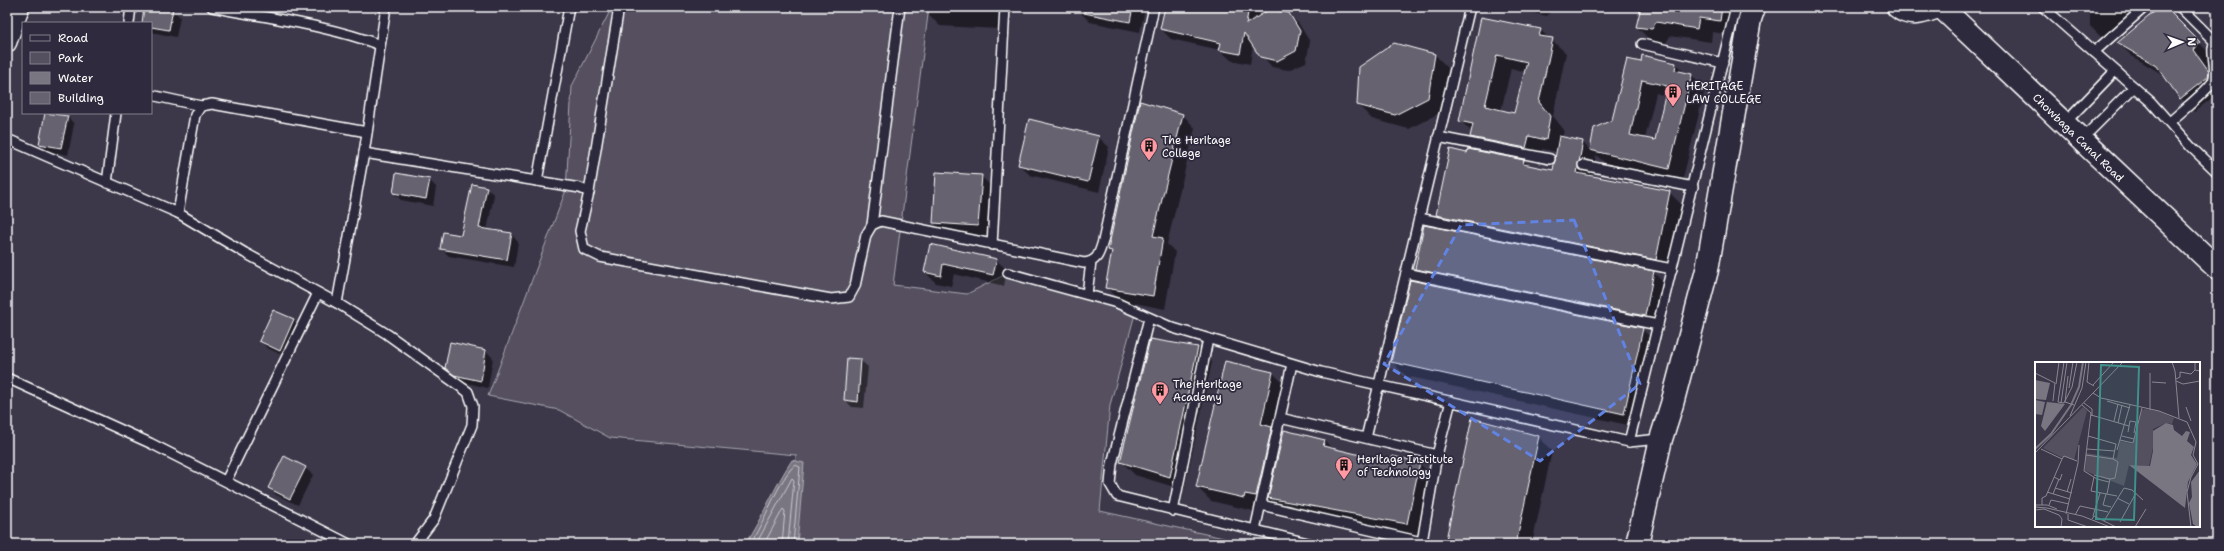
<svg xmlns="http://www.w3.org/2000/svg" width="2224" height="551" viewBox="0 0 2224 551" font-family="'Shantell Sans',sans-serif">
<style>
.green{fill:#555060;stroke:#aaa8b0}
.water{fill:#797682;stroke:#afadb4}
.shadow{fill:#0007;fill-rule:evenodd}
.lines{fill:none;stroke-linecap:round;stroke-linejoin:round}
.shore{stroke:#c9c8cd;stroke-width:1}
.building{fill:#666270;stroke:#fff;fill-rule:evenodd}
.lane-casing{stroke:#fff;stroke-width:12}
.street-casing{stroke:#fff;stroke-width:21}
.secondary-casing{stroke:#fff;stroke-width:25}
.lane{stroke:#2f2a3d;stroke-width:9}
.street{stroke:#2f2a3d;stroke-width:18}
.secondary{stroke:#2f2a3d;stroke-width:22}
.marked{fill:#6183e4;fill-opacity:0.2;stroke:#6183e4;stroke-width:3;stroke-dasharray:8 5;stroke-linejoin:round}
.labels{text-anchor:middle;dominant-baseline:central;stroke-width:3.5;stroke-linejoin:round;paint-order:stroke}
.poi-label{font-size:11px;fill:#fff;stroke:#2f2a3d;text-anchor:start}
.street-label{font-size:11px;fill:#fff;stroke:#2f2a3d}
.inset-river{fill:none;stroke:#797682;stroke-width:2}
.inset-road{fill:none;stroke:#8a8792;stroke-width:1}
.view{fill:#3f918b;fill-opacity:0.15;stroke:#3f918b;stroke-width:2}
.inset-edge{fill:none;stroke:#fff;stroke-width:2}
</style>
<rect width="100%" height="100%" fill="#3c3749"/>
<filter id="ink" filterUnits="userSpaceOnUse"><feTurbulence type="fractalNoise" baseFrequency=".025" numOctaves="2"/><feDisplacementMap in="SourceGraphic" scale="8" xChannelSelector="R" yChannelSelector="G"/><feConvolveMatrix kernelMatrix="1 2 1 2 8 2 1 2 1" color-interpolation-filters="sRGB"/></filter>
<g filter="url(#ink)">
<!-- green -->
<path class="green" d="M612,7H929L893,285L967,294L1008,273L1135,314L1110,405L1100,511L1251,544H794L796,455L610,438L559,410L488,396L566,190L572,86Z"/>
<!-- water -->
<path class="water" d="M792,460L804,463L797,544H745C763,517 774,487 792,460Z"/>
<!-- shadow -->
<g class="shadow">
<path d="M145,7L173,10L180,17L176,37L151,32V23H143Z"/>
<path d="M930,7H1000L999,29L940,26L929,15Z"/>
<path d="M1080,7H1139L1144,13L1140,32L1090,22L1079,11Z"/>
<path d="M1166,7H1261L1259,17L1288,14L1299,24L1310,42L1306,62L1288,70L1272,67L1253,45L1250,64L1231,60L1220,50L1171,39L1161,29Z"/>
<path d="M1507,7H1554L1547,16Z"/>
<path d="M1642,7H1738L1734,35L1712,32L1711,42L1670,36L1666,43L1651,41L1637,27Z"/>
<path d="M2090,7H2148L2104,40L2090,26Z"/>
<path d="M2161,7H2164L2213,57L2207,65L2217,79V94L2194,112L2181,98L2165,76L2132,56L2118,43Z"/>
<path d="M1482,18L1540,30L1566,53L1553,116L1564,130L1562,138L1582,142L1590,150L1595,129L1613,121L1641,64H1676L1685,73L1691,75L1705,89L1682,182L1605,163L1596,155L1592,177L1669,192L1683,206L1670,273L1451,229L1437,215L1468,154L1524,161L1529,166L1553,171L1557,152L1542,149L1540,162L1485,151L1471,137L1472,132L1460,120ZM1511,68L1526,72L1515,114L1501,111ZM1656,93L1666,96L1656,141L1645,139Z"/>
<path d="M1434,54L1448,68L1441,112L1409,129L1372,119L1358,105Z"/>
<path d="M46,113L67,116L74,124L68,155L48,151L40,144Z"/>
<path d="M1183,115L1195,128L1167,244L1175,252L1165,309L1119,300L1106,287L1112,253L1109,250Z"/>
<path d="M1098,137L1109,147L1099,192L1030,175L1019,165Z"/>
<path d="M981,176L992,187L989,236L944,234L934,223Z"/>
<path d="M429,180L436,187L433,206L401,200L394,193Z"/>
<path d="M472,185L487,188L494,195L487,230L511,234L518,242L514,267L449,256L441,248L461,236Z"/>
<path d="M931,245L996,260L1007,270L1004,286L954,274L951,286L936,283L925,272Z"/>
<path d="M1416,268L1653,272L1667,286L1659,330L1430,282Z"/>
<path d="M274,311L294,320L301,328L287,357L267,348L260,340Z"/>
<path d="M1642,329L1656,343L1637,427L1406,376L1392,362Z"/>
<path d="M451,343L486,351L493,358L488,388L463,382L446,368Z"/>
<path d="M1198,348L1212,362L1184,490L1135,475L1121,461Z"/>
<path d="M860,360L868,367L864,408L852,407L845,400Z"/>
<path d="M1273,373L1287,387L1276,432L1283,439L1324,440L1334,450L1391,464L1419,463L1438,482L1425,542L1288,517L1272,500L1270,509L1259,507L1258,512L1211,501L1197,487Z"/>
<path d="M1538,437L1552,451L1532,544H1447Z"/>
<path d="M284,458L305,468L313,475L298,505L276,495L269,488Z"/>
</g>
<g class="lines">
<!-- shore -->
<g class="shore">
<path d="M750,544C763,525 780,477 795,465L800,467L793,544"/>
<path d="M756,544L792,478L794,480L788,544"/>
<path d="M764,544L783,509L785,511L782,544"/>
</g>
</g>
<!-- building -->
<g class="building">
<path d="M144,7L173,9L169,30L151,27V23H142Z"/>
<path d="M1085,7H1133L1130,22L1084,13Z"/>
<path d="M1165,7H1249L1246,24L1270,9L1289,13L1300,31L1296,51L1277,61L1260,57L1244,33L1240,54L1219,50L1221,43L1160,29Z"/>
<path d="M1641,7H1722L1720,21L1699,18L1697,29L1656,22L1652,29L1636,27Z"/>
<path d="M2160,7H2165L2200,42L2194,50L2209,71L2208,77L2180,99L2157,66L2117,43Z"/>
<path d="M1481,17L1541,29L1539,36L1553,38L1539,102L1550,116L1546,140L1529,136L1526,148L1470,137L1473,124L1459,121ZM1497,55L1527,62L1514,113L1485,106Z"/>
<path d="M1394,43L1435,54L1428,98L1395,115L1357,105L1359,67Z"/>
<path d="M1642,55L1676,63L1675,70L1692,74L1669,169L1590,150L1594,128L1612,120L1627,59L1641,62ZM1642,80L1667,86L1655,140L1630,135Z"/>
<path d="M1140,101L1183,114L1153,236L1163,238L1153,296L1105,288L1112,251L1108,250Z"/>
<path d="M45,113L68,116L61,148L39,144Z"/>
<path d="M1029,119L1099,136L1088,182L1018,165Z"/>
<path d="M1559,136L1583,141L1577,173L1670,191L1656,260L1436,215L1450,149L1467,153L1468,149L1524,160L1523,164L1553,170Z"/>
<path d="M936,172L982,175L978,226L933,223Z"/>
<path d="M396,173L430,179L426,199L393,193Z"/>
<path d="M472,184L487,187L479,228L512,233L507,260L440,249L443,232L461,235Z"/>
<path d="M1424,225L1654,271L1645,316L1415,269Z"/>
<path d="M930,244L997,259L993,275L943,264L941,276L924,272Z"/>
<path d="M1410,280L1643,328L1624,414L1391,362Z"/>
<path d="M273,310L294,319L280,351L259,341Z"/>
<path d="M1150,339L1198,347L1170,477L1120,462Z"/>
<path d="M450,342L486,350L481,381L454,375L445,368Z"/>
<path d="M847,358L861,359L858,402L844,400Z"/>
<path d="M1225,361L1273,372L1261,424L1272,427L1256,496L1245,494L1244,498L1196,487Z"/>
<path d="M1472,418L1539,436L1516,544H1445Z"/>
<path d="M1284,430L1325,440L1323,446L1390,462L1392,456L1420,462L1407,524L1268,498Z"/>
<path d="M284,456L306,467L290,499L268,488Z"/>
</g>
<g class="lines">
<!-- lane casing -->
<g class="lane-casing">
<g id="lane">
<path d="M212,7C267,18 327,25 380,45"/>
<path d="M2043,7L2151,102L2191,147L2217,172"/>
<path d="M2180,7L2215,42"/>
<path d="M129,23L131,7"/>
<path d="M1642,44L1723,63"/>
<path d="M2094,52L2145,7"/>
<path d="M151,95L201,106"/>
<path d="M2170,122C2179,113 2208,91 2213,81C2219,67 2207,51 2217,38"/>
<path d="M2064,124L2115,71"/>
<path d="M1438,137L1550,159"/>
<path d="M7,139L178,213L245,253L337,303L387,334L468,392L473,406L472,425L434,519L415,544"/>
<path d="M2081,140L2134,87"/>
<path d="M364,153L580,188L589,192L580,231L584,249L600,257L831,299L849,297L855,286L866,235L872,225L881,221L1084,263C1098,261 1099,254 1103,241L1154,7"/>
<path d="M1583,165L1693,187"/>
<path d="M537,181L569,7"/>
<path d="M107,183L116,113"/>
<path d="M589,192L619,7"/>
<path d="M178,213L195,115L201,106L212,104L367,132"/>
<path d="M1419,218L1672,269"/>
<path d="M872,225L900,7"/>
<path d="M992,245L1005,7"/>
<path d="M1008,273L1117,303L1173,328L1321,372L1629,442L1660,439"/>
<path d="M1406,273L1658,325"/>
<path d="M1087,294L1091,262"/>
<path d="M337,303L364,153L386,7"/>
<path d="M1149,318L1112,464L1110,484L1117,496L1312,544"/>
<path d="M7,378L150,443L349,544"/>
<path d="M1366,438L1470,7"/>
<path d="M1629,442L1736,7"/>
<path d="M1437,455L1451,401"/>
<path d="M226,481L318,293"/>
<path d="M1261,505L1422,542L1437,455L1280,418"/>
<path d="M1173,511L1208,339"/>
<path d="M1255,530L1292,364"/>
</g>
</g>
<!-- street casing -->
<g class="street-casing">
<path id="street" d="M7,43L20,7"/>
</g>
<!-- secondary casing -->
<g class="secondary-casing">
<g id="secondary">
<path d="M1898,7C1911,18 1924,12 1938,7"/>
<path d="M1941,7L2217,268"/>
<path d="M1637,544L1661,439L1672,404L1707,270L1750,19L1754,7"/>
</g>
</g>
<!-- lane -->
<use href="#lane" class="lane"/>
<!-- street -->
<use href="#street" class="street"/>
<!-- secondary -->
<use href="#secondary" class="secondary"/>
</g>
</g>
<!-- marked area -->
<path class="marked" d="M1574,220L1640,384L1540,461L1384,364L1461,225Z"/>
<!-- icons -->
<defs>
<g id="building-pin" transform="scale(0.9)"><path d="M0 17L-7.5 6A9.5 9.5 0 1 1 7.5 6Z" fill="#ff9aa2" stroke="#2f2a3d"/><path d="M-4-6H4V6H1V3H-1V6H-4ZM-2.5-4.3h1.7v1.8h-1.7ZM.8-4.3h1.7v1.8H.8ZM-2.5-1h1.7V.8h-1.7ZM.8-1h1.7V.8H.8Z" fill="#111"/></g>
</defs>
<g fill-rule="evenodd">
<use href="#building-pin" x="1673" y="92"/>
<use href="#building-pin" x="1149" y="146"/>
<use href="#building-pin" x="1160" y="390"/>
<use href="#building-pin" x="1344" y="465"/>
</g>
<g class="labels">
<!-- poi labels -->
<g class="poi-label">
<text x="1686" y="86">HERITAGE<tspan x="1686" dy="13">LAW COLLEGE</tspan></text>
<text x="1162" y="140">The Heritage<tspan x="1162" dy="13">College</tspan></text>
<text x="1173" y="384">The Heritage<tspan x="1173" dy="13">Academy</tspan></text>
<text x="1357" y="459">Heritage Institute<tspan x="1357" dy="13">of Technology</tspan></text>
</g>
<!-- street labels -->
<g class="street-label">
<text transform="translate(2078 138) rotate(44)">Chowbaga Canal Road</text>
</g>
</g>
<!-- overview -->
<g transform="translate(2035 362)">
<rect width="165" height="165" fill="#3c3749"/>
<path d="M48,45L52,49L39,98L29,94L28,96L8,86ZM110,47L124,49L139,56L137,62L131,61L118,67V86L114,104L94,103L89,124L50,109L51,91L82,96L85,79L98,82L107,48Z" fill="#555060"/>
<path d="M0,18L15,21L11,38L0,37ZM0,38L10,40L7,53L0,52ZM12,40L30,42L10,69L6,64ZM131,61L138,63L139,68L147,74L151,69L155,70L152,79L159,85L156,93L162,102L153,120L150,146L94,103L115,104L118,89V69ZM165,108V165H162L158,162L154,141L157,135L156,120Z" fill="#797682"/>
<path class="inset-river" d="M0,87L16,72L36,43L44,25L48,0"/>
<path class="inset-road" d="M29,0L23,40L29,41L37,25L42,0M54,0L52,20L59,24M137,0L140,9L144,56M160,0V8L165,9M0,11L20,21L18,39M33,14L30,40L39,43M141,17L145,15V10L156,12L160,8M141,19L148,22L165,19M117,20L131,21M21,22L24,0M58,23L79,0M34,26L38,0M58,31L66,36L124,49L152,60L161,80L158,93L163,102L156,115L152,130L156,165M72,39L95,46M26,41L32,0M49,41L57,47V54M47,43L56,51L49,109L62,117L74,120M151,45L156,59M115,48V11M56,53L94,64M35,54L47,26L51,0M79,59L83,42M83,61L87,43M93,70L95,59L101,60L99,71M53,74L81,82L78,97L83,100L80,116L75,117L72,132M87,74L99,77M85,78L98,81L107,46M6,87L27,97L11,134L7,136V143M52,87L80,89M82,88L95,43M0,91L88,0M51,93L78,97M27,97L29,94L42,99M59,113L75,117M19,115L25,118L27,112M59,115L56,129L82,134M20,126L37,131M12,130L35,137M32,130L36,117M18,132L24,117M71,132L68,143L76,145M82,136L94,142M0,143H12L22,147M14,143L16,138L34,142M0,145L12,146L47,154L75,165M0,148L9,147L24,153L27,157L26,165M31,152L43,101L44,83M33,152V158L53,165M40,153L45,144L73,150M58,154L65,131M57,157L59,154L81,165M69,159L89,126L97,128L108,138M85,160L101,131M100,165L111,147"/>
<path class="view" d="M66,3L104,5L99,158L61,157Z"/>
<rect width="165" height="165" class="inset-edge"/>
</g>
<!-- margin -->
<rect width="2224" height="551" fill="none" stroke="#2f2a3d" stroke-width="24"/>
<rect x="12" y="12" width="2200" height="527" fill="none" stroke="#fff" stroke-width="1.5" filter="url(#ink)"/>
<!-- legend -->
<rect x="22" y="22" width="130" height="92" fill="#2f2a3d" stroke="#827f8b"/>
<rect x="30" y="35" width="20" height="6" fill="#2f2a3d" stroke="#827f8b"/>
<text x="58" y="42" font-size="12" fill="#ffffff">Road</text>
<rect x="30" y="52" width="20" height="12" fill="#555060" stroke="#827f8b"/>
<text x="58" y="62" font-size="12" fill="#ffffff">Park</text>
<rect x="30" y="72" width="20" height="12" fill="#797682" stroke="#827f8b"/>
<text x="58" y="82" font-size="12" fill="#ffffff">Water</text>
<rect x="30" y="92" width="20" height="12" fill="#666270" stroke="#827f8b"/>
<text x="58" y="102" font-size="12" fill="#ffffff">Building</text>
<!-- north arrow -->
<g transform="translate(2182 42) rotate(88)" stroke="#2f2a3d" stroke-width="3" paint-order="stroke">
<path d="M0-3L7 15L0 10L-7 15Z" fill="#ffffff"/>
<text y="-6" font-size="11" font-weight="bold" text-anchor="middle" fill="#ffffff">N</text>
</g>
</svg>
